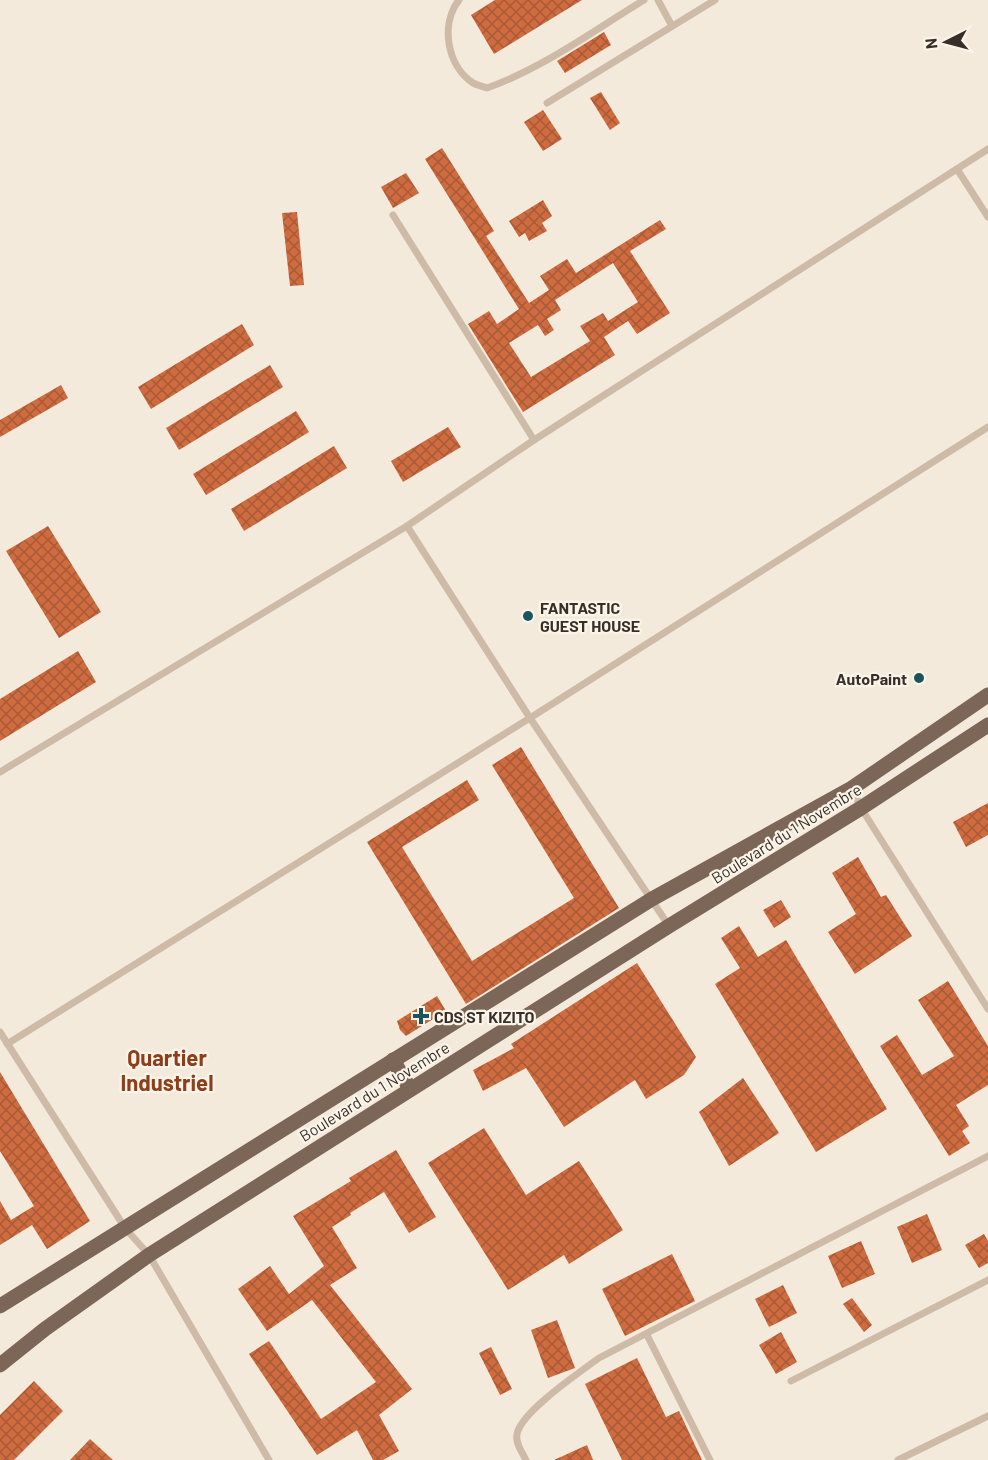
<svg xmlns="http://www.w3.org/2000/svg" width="988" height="1460" viewBox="0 0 988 1460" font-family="Barlow,sans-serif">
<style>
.building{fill:url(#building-cross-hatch);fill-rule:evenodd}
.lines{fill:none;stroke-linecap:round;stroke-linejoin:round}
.lane{stroke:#cdbba7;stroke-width:7}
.primary{stroke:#7b6658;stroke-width:15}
.poi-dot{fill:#1a545d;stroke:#fbf4e8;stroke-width:2}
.labels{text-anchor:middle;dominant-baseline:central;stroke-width:4.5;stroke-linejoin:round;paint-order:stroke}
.poi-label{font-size:16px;font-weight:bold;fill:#382e28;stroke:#fbf4e8;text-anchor:start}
.street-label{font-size:16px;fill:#382e28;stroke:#fbf4e8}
.district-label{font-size:22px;font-weight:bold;fill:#8d3e1b;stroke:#fbf4e8}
</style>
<defs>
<pattern id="building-cross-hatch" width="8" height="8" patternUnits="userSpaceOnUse" patternTransform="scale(1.5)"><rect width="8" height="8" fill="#ce6c40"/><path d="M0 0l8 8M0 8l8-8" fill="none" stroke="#a85936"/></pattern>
</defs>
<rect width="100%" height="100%" fill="#f4eadc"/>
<!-- building -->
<g class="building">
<path d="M495,0H582L494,54L471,15Z"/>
<path d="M604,32L611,45L565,73L557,61Z"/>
<path d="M601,92L620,123L610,130L590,98Z"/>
<path d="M543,110L562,139L543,151L524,122Z"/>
<path d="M442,148L494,231L486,236L529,303L549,290L540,276L567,259L576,273L660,220L666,229L630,251L670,313L637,334L628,321L604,337L615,355L523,412L468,324L489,311L497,324L519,309L425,159ZM613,263L638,302L608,321L603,313L580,326L590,341L531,377L509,343L538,325L545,336L554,330L547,319L561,310L555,300Z"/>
<path d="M406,173L419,193L393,208L381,187Z"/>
<path d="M543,200L552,216L542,223L547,231L529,241L525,233L519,237L509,221Z"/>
<path d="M297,212L304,285L290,286L282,213Z"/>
<path d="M242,324L254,345L151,409L138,387Z"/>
<path d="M270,365L283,387L179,450L166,428Z"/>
<path d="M61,385L68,398L0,437V420Z"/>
<path d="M296,411L309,432L206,495L193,474Z"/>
<path d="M448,427L461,447L403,482L391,461Z"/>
<path d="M334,446L347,468L244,531L231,509Z"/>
<path d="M48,526L101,612L59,638L6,551Z"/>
<path d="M78,651L96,682L0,741V699Z"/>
<path d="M521,747L619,908L466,1004L367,842L467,780L479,800L402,847L472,961L574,898L492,765Z"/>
<path d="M988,803V835L966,847L953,822Z"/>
<path d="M858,857L881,897L886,895L912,936L855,974L828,932L856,914L832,873Z"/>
<path d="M781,900L791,917L774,928L763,910Z"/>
<path d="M739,926L758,957L786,940L887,1109L816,1152L715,984L740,968L721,938Z"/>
<path d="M637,963L696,1057L684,1075L646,1099L635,1080L564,1127L526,1068L483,1091L473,1070L514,1048L511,1044Z"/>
<path d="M948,981L988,1046V1085L956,1105L969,1126L962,1131L970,1143L949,1156L880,1046L897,1035L922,1075L954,1056L918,1000Z"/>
<path d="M437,996L446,1011L406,1036L400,1030L397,1021Z"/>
<path d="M0,1072L90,1221L47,1249L32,1225L0,1245V1201L11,1220L34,1206L0,1151Z"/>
<path d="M743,1078L779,1133L729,1166L699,1112Z"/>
<path d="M484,1128L526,1195L579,1161L623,1230L569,1264L564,1255L508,1290L428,1163Z"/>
<path d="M396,1150L436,1217L409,1233L384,1192L350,1213L351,1215L332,1227L357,1268L330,1285L412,1389L379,1415L399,1451L383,1460H373L357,1430L317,1455L249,1354L269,1341L321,1419L376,1382L312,1300L267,1331L238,1289L270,1266L289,1294L324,1266L293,1216L351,1181L349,1178Z"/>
<path d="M927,1214L942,1250L912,1263L897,1227Z"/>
<path d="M984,1234L988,1241V1263L979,1268L965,1245Z"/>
<path d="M861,1241L875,1274L842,1288L828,1256Z"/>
<path d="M672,1254L695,1301L625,1336L602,1289Z"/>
<path d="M783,1285L797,1313L769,1327L755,1299Z"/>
<path d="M852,1298L872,1325L864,1332L843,1304Z"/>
<path d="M557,1320L575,1368L548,1378L531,1330Z"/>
<path d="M781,1332L797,1362L776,1374L759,1345Z"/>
<path d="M491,1347L512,1389L500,1395L479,1353Z"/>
<path d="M637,1358L666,1417L679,1411L702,1460H622L585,1384Z"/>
<path d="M34,1381L63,1411L14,1460H0V1415Z"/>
<path d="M90,1439L113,1460H70Z"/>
<path d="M587,1445L593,1460H554Z"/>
</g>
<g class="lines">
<!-- lane -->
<g class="lane">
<path d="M459,0C440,24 447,66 473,83C477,85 482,86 487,88C543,68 593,31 644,0"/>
<path d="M658,0L672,26"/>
<path d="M547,103L715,0"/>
<path d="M957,169L988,217"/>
<path d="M393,215L534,440"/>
<path d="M407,526L530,718L669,926"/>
<path d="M0,772L407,526L534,440L988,149"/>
<path d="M852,788L861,808L988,1009"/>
<path d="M0,1032L125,1228L149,1255L269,1460"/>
<path d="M7,1044L530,718L988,427"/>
<path d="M647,1335L710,1460"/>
<path d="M791,1381L988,1280"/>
<path d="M526,1460C522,1452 515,1443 517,1434C521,1412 580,1372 599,1358L988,1156"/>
<path d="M898,1460L988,1416"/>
</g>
<!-- primary -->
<g class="primary">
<path d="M393,1060L410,1089"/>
<path d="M0,1306L652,899L852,788L988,695"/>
<path d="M0,1365L45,1329L149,1255L669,926L861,808L988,725"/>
</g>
</g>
<!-- markers -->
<g class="poi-dot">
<circle cx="528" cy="616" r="6"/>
<circle cx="919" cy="678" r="6"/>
<path d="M418 1007h6v6h6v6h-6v6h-6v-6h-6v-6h6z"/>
</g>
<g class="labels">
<!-- poi labels -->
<g class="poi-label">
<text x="540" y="607">FANTASTIC<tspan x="540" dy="18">GUEST HOUSE</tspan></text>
<text x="907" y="678" text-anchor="end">AutoPaint</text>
<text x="434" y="1016">CDS ST KIZITO</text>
</g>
<!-- street labels -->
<g class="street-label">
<text transform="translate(786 833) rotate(-32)">Boulevard du 1 Novembre</text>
<text transform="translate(374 1091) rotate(-32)">Boulevard du 1 Novembre</text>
</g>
<!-- district labels -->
<g class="district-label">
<text x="167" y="1057">Quartier<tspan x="167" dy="25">Industriel</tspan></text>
</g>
</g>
<!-- north arrow -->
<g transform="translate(946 42) rotate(264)" stroke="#fbf4e8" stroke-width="4.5" paint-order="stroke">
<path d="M0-4.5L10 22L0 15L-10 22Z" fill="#382e28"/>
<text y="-9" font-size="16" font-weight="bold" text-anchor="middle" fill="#382e28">N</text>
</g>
</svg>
